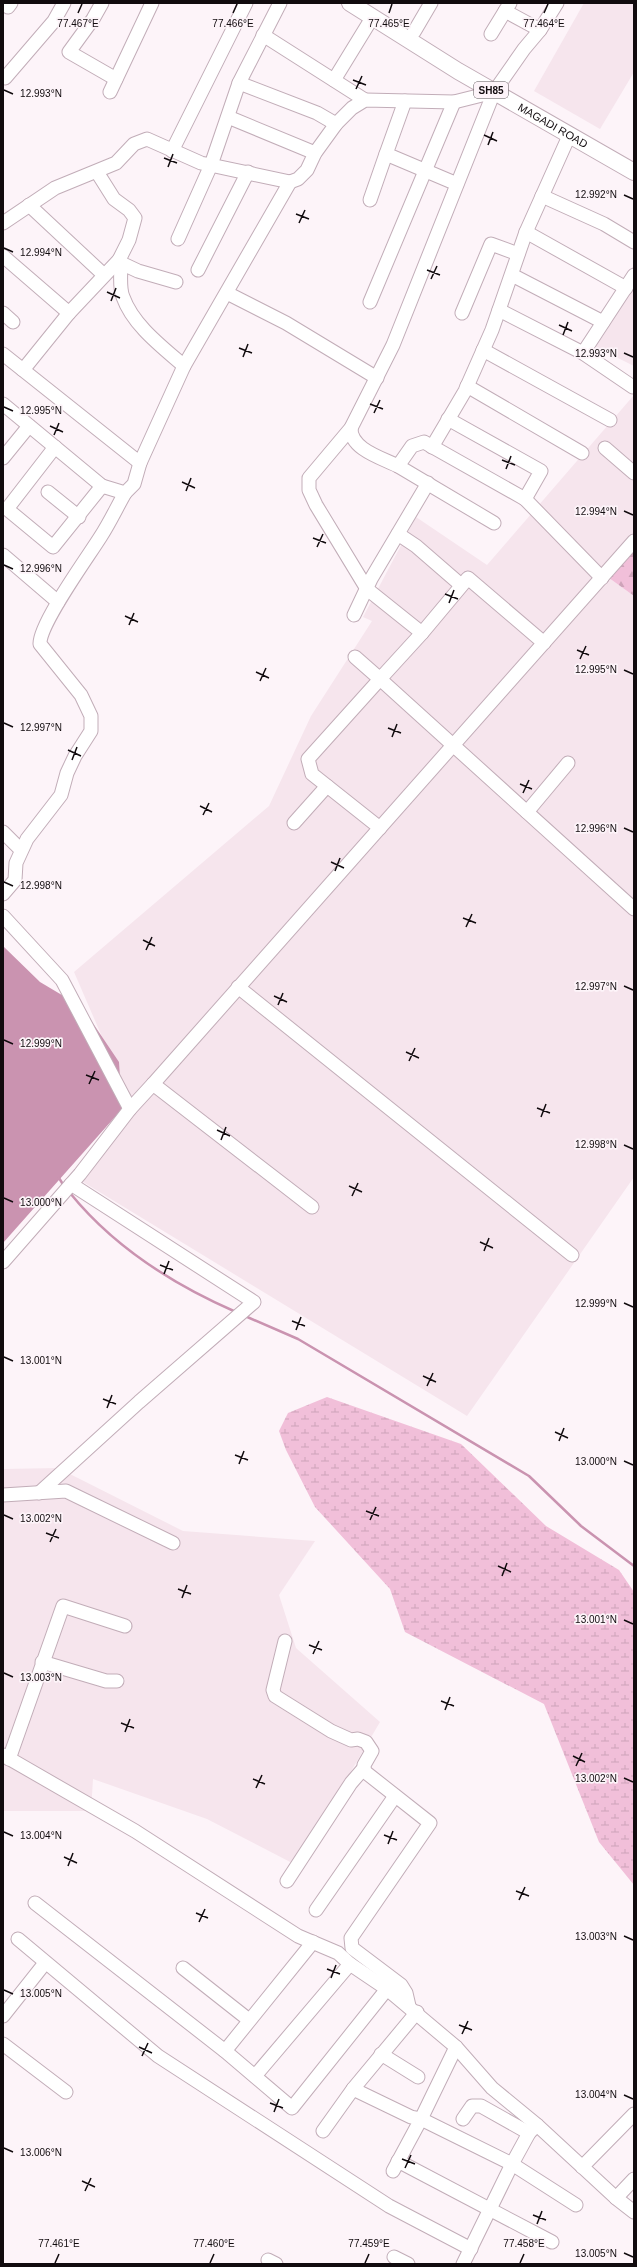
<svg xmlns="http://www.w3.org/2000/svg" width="637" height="2267" viewBox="0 0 637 2267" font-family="Arial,sans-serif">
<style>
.built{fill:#f6e5ed}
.forest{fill:url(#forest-firs)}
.wetland{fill:url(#wetland-marsh)}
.water{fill:#ca93b0}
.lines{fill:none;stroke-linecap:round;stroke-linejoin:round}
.stream{stroke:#ca93b0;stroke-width:2.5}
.minor-casing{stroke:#c2adb8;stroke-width:15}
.major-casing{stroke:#c2adb8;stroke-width:18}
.minor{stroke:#fff;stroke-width:13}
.major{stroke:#fff;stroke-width:16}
.ticks{fill:none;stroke:#110b0e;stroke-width:1.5}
.labels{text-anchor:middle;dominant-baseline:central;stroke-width:3.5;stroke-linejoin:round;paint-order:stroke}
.shield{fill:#fdf4f9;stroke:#585154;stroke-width:1}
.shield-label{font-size:10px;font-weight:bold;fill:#110b0e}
.street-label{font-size:11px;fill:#110b0e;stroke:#fdf4f9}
.ticks-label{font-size:10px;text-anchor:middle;fill:#110b0e;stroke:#fdf4f9;stroke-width:3.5;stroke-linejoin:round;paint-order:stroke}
</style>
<defs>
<pattern id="forest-firs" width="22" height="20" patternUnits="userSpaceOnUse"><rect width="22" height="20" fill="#f1bfd9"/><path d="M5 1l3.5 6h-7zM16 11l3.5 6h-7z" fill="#cea3b9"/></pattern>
<pattern id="wetland-marsh" width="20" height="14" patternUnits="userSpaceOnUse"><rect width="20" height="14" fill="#f1bfd9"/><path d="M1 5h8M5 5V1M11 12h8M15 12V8" fill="none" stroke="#cea3b9"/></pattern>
</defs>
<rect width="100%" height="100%" fill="#fdf4f9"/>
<!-- built -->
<g class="built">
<path d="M584,3H634V72L600,129L534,91Z"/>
<path d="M634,287V366L596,347Z"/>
<path d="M634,395V549L609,578L634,596V1177L467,1416L83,1182L135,1113L74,972L269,806L311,716L372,621L363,617L416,517L487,565Z"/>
<path d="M58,1468L183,1531L315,1541L279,1595L296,1648L380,1722L296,1865L207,1819L93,1779L91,1811H3V1469Z"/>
</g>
<!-- forest -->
<path class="forest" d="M634,549V596L609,578Z"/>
<!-- wetland -->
<path class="wetland" d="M327,1397L461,1444L546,1526L619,1570L634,1592V1885L599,1842L544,1704L405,1632L390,1589L315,1507L286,1450L279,1431L288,1413Z"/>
<!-- water -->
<path class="water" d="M3,946L40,982L82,1007L119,1062L122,1109L3,1243Z"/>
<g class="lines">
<!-- stream -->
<g class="stream">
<path d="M59,1178L64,1186"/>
<path d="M70,1193C113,1246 174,1285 236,1312"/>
<path d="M245,1316L298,1339L529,1476L581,1526L634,1566"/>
</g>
<!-- minor casing -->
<g class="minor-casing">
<g id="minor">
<path d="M102,3L93,19L69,52L116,79"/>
<path d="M8,7L11,3"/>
<path d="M505,11L540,30"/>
<path d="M414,32L431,3"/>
<path d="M491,34L510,3"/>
<path d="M263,35L365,100"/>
<path d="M5,78L54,21L64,3"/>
<path d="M334,80L372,18"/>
<path d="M239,83L317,113L336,124"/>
<path d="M110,92L152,3"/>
<path d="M405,101L386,154L457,184"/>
<path d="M228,117L315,153"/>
<path d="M172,151L246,3"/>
<path d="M542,196L604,224L634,242"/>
<path d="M370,200L386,154"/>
<path d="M29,205L104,275"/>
<path d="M3,223L55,188L116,163L134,144L147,139L201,163L290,182L298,179L307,170L315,153L336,124L352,108L365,100L454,102L494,92"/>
<path d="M526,232L626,288"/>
<path d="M178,239L211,165L239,83L280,3"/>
<path d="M3,256L69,313L119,260L129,240L135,218L129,210L114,199L97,172"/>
<path d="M119,260L121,263C121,273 119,288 123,297C133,325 161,346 184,366"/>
<path d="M121,263L138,271L176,282"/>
<path d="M198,270L248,172"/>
<path d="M512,275L603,322"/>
<path d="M227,293L286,323L377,378"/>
<path d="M370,302L454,102"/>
<path d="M499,310L583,353L633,387"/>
<path d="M3,313L13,322"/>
<path d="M462,313L491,244L518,254"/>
<path d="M483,350L610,420"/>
<path d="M583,353L634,275"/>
<path d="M3,354L140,463L184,366L290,182"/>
<path d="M23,370L69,313"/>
<path d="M467,386L582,453"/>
<path d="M3,404L102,486"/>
<path d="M448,419L541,471L525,499"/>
<path d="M351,428C350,449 382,458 398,466"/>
<path d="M55,447L7,509L53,547L102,486L125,493L134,484L140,463"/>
<path d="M432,447L465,391L492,330L526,232L569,136"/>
<path d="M605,448L634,473"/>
<path d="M3,458L29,426"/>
<path d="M48,492L79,517"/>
<path d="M494,523L398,466L412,446L424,442L525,499L602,578"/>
<path d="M398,534L416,546L461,585"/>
<path d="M3,555L58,602"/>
<path d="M354,615L371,579L428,483"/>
<path d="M544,643L468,578L422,633L367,589L316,505L309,490V478L351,428L393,345L494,92L524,49L540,30L557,3"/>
<path d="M355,657L380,679L422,633"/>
<path d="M527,812L568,763"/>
<path d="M294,823L327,786"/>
<path d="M380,828L312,774L308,759L380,679L634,909"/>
<path d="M3,832L21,850"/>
<path d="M3,894L15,880L16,863L27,839L61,795L67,773L75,756L91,731V716L81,695L40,644C39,624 88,557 101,536C110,522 117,507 125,493"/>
<path d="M3,916L62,980L130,1109"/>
<path d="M238,987L572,1255"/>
<path d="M153,1084L634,541"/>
<path d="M3,1262L80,1174L130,1109L153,1084L312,1207"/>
<path d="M39,1493L139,1402L254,1302L71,1184"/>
<path d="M3,1495L66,1491L173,1543"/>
<path d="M285,1641L273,1690L275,1696L331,1731L351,1740L358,1739L366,1742L372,1751L364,1765V1771L430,1823L351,1938L352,1948L401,1985L406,1993L409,2006"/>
<path d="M42,1662L106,1681H117"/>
<path d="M3,1755L135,1831L298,1936L338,1953L350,1964L387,1989L456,2047L492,2088L537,2125L616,2198L634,2212"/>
<path d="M9,1759L63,1606L125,1626"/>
<path d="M287,1881L351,1783L364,1768"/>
<path d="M35,1903L225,2051L292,2108L387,1989"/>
<path d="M316,1910L395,1796"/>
<path d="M18,1939L158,2056L389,2206L471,2249"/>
<path d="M183,1968L249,2020"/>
<path d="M3,2016L45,1963"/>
<path d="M3,2044L66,2092"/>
<path d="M225,2051L313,1942"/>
<path d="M381,2054L418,2077"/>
<path d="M255,2076L350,1964"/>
<path d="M353,2089L411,2117L421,2119L512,2164L576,2205"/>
<path d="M463,2119L472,2106H481L529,2133"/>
<path d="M323,2131L353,2089L417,2012"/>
<path d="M398,2161L552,2242"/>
<path d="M582,2167L634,2114"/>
<path d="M393,2171L421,2119L456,2047"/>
<path d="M616,2198L634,2179"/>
<path d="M394,2257L408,2264"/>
<path d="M268,2260L276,2264"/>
<path d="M463,2264L512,2164L529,2133L537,2125"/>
</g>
</g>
<!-- major casing -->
<g class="major-casing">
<g id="major">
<path id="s1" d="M350,3L458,71L634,172"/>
</g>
</g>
<!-- minor -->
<use href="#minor" class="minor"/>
<!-- major -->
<use href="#major" class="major"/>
</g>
<!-- ticks -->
<path class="ticks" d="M78,13L82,4M233,13L237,4M389,13L392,4M544,13L548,4M353,80L366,85M356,89L362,76M4,90L13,94M484,135L497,141M488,145L493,132M164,158L177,163M168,167L173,154M624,195L633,199M296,214L309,219M299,223L305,210M4,248L13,252M427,270L440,275M431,279L437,266M107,292L120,298M111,301L116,288M559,325L572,331M563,335L568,322M239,348L252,353M624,353L633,357M243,357L248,344M370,404L383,409M4,407L13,411M374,413L380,400M50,426L63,432M54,435L59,423M502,460L515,465M506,469L511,456M182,482L195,488M186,491L191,478M624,511L633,515M313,538L326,543M317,547L323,534M4,565L13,569M445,594L458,599M449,603L454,590M125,616L138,622M129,625L134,613M577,650L589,655M580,659L586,646M624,670L633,674M256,672L269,678M260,681L266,668M4,723L13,727M388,728L401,733M392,737L397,724M68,750L81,756M72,760L77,747M520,784L532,789M523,793L529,780M200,806L212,812M203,815L209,803M624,828L633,832M331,862L344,868M335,871L340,858M4,882L13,886M463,918L476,923M466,927L472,914M143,940L155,946M146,950L152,937M624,986L633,990M274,996L287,1002M278,1005L283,993M4,1040L13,1044M406,1052L419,1058M409,1061L415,1048M86,1075L99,1080M89,1084L95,1071M537,1108L550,1113M541,1117L546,1104M217,1130L230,1136M221,1140L226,1127M624,1145L633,1149M349,1186L362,1192M352,1196L358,1183M4,1198L13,1202M480,1242L493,1248M484,1251L489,1238M160,1265L173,1270M164,1274L169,1261M624,1303L633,1307M292,1321L305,1326M296,1330L301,1317M4,1357L13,1361M423,1376L436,1382M427,1386L433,1373M103,1399L116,1404M107,1408L112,1395M555,1432L568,1438M559,1441L564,1428M235,1455L248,1460M624,1461L633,1465M239,1464L244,1451M366,1511L379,1516M4,1515L13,1519M370,1520L376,1507M46,1533L59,1538M50,1542L56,1529M498,1566L511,1572M502,1576L507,1563M178,1589L191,1594M182,1598L187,1585M624,1620L633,1624M309,1645L322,1650M313,1654L319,1641M4,1673L13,1677M441,1701L454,1706M445,1710L450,1697M121,1723L134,1728M125,1732L130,1719M573,1756L585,1762M576,1766L582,1753M624,1778L633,1782M253,1779L265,1784M256,1788L262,1775M4,1832L13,1836M384,1835L397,1840M388,1844L393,1831M64,1857L77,1863M68,1866L73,1853M516,1891L529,1896M519,1900L525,1887M196,1913L208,1918M199,1922L205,1909M624,1936L633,1940M327,1969L340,1974M331,1978L336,1965M4,1990L13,1994M459,2025L472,2030M462,2034L468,2021M139,2047L152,2053M142,2056L148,2043M624,2095L633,2099M270,2103L283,2108M274,2112L279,2099M4,2148L13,2152M402,2159L415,2164M405,2168L411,2155M82,2181L95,2187M85,2191L91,2178M533,2215L546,2220M537,2224L542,2211M624,2253L633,2257M55,2263L59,2254M210,2263L214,2254M365,2263L369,2254M520,2263L524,2254"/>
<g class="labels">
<!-- shield labels -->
<rect class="shield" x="474" y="82" width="34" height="16" rx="3"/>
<g class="shield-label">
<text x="491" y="90">SH85</text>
</g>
<!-- street labels -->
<g class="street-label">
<text stroke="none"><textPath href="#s1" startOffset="237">MAGADI ROAD</textPath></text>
</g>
</g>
<g class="ticks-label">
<text x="78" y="27">77.467°E</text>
<text x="389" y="27">77.465°E</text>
<text x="544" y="27">77.464°E</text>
<text x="233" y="27">77.466°E</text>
<text x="41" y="97">12.993°N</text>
<text x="596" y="198">12.992°N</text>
<text x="41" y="256">12.994°N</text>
<text x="596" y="357">12.993°N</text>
<text x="41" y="414">12.995°N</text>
<text x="596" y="515">12.994°N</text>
<text x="41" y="572">12.996°N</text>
<text x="596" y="673">12.995°N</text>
<text x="41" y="731">12.997°N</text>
<text x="596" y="832">12.996°N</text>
<text x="41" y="889">12.998°N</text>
<text x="596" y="990">12.997°N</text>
<text x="41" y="1047">12.999°N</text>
<text x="596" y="1148">12.998°N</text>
<text x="41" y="1206">13.000°N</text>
<text x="596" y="1307">12.999°N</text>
<text x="41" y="1364">13.001°N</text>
<text x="596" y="1465">13.000°N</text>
<text x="41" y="1522">13.002°N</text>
<text x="596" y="1623">13.001°N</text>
<text x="41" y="1681">13.003°N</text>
<text x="596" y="1782">13.002°N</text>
<text x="41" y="1839">13.004°N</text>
<text x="596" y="1940">13.003°N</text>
<text x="41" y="1997">13.005°N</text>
<text x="596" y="2098">13.004°N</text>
<text x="41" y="2156">13.006°N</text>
<text x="59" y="2247">77.461°E</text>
<text x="214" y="2247">77.460°E</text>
<text x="369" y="2247">77.459°E</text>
<text x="524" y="2247">77.458°E</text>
<text x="596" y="2257">13.005°N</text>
</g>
<!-- border -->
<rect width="637" height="2267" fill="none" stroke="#110b0e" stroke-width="8"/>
</svg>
